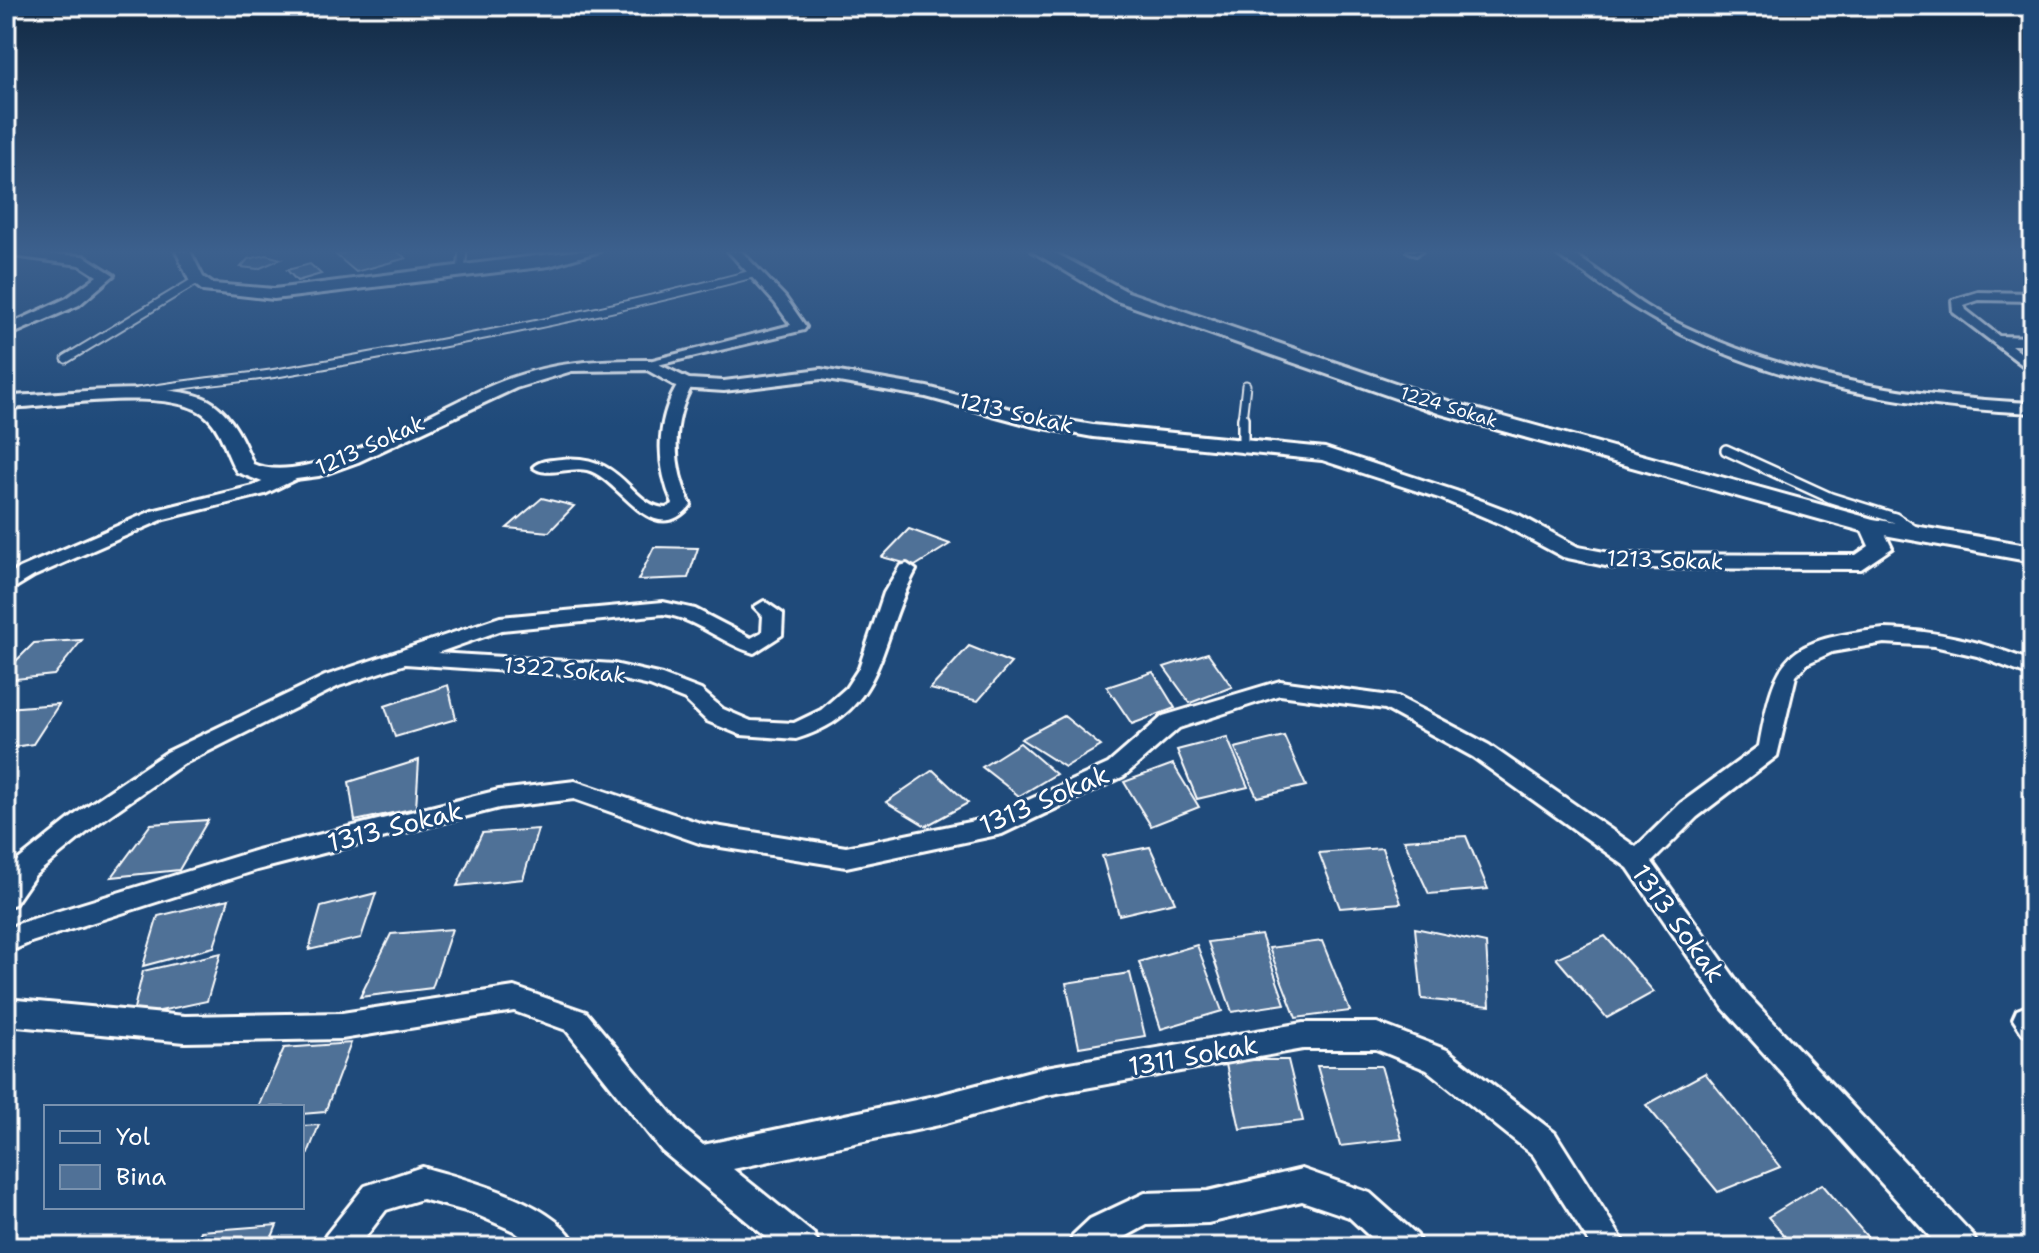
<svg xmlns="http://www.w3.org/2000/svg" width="2039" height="1253" viewBox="0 0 2039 1253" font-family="'Shantell Sans',sans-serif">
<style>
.building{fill:#507197;stroke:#fff;stroke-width:2}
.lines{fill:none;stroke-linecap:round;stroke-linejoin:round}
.service-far1-casing{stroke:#fff;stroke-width:11}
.service-casing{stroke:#fff;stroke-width:14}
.minor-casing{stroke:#fff;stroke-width:6}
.tertiary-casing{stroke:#fff;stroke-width:6}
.secondary-casing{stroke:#fff;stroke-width:6}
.service-far1{stroke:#1f4a7a;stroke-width:7}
.service{stroke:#1f4a7a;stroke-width:9}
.minor{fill:#1f4a7a;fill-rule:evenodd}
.tertiary{fill:#1f4a7a;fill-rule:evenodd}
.secondary{fill:#1f4a7a;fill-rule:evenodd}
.labels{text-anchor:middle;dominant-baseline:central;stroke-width:6;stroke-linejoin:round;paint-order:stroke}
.far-street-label{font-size:18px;fill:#fff;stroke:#1f4a7a}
.street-label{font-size:22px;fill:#fff;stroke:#1f4a7a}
.near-street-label{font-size:26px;fill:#fff;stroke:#1f4a7a}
</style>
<rect width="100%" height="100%" fill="#1f4a7a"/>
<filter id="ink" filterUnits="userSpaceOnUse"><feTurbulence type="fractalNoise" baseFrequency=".0125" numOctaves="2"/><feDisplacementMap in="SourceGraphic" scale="16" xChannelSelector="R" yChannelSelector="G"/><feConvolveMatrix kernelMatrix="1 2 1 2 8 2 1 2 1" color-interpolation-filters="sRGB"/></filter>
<g filter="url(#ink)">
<!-- building -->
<g class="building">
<path d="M352,251H396L406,258L356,272L336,255Z"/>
<path d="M266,255L281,259L258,269L241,267L248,259Z"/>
<path d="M310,264L321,274L297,281L287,270Z"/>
<path d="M542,498L574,506L549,532L507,528Z"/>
<path d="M909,529L950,544L915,566L882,557Z"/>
<path d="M654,547L698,548L688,578L638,580Z"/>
<path d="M82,640L54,675L6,680V671L34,643Z"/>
<path d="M969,646L1011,663L978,701L930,689Z"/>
<path d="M1208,653L1232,687L1190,703L1164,667Z"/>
<path d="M1153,672L1175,708L1132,724L1107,687Z"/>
<path d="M448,685L456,719L395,737L385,706Z"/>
<path d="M59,704L33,744L6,748V708Z"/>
<path d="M1064,716L1101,746L1065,767L1021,739Z"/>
<path d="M1284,736L1306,786L1257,797L1235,748Z"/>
<path d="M1227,737L1248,787L1197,799L1177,750Z"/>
<path d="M1020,743L1056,774L1019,796L982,767Z"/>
<path d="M419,760L416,808L355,821L349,782Z"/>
<path d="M1173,764L1199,807L1151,826L1124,782Z"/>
<path d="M933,770L968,803L926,826L886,802Z"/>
<path d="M208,820L179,870L112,877L151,824Z"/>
<path d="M538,829L523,879L457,886L482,833Z"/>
<path d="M1466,836L1488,889L1429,894L1404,840Z"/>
<path d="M1150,847L1175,902L1119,915L1102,856Z"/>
<path d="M1382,848L1401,903L1340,908L1319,853Z"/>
<path d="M376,893L361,938L309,950L321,907Z"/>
<path d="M229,899L214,947L143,966L158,916Z"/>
<path d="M1415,928L1486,943L1490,1006L1422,999Z"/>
<path d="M452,929L432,988L360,997L391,934Z"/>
<path d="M1261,935L1285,1004L1232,1012L1208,942Z"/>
<path d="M1605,936L1654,992L1607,1018L1556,958Z"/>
<path d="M1322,941L1350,1011L1296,1018L1269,948Z"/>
<path d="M1197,945L1222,1011L1161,1029L1139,962Z"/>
<path d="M221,953L207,1001L132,1017L143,971Z"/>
<path d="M1130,973L1145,1036L1079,1047L1066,983Z"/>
<path d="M351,1043L325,1112L302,1114V1107H258L284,1048Z"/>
<path d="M1225,1060H1288L1303,1121L1240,1129Z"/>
<path d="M1317,1066H1381L1402,1139L1340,1146Z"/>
<path d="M1705,1073L1780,1167L1718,1192L1646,1105Z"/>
<path d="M319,1125L302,1169V1126Z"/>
<path d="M1822,1184L1876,1247H1794L1768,1217Z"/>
<path d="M277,1225L268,1247H194L201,1231Z"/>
</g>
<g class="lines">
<!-- service-far1 casing -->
<g class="service-far1-casing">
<g id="service-far1">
<path d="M461,272L463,251"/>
<path d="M66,359L197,280"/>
<path d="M138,392C184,383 231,380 277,373C438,345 598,315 756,273"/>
<path d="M1242,420L1246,385"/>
</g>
</g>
<!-- service casing -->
<g class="service-casing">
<g id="service">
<path d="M1243,418V448"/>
<path d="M1726,450L1831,498L1895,518L1915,531"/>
</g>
</g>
<!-- minor casing -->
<g class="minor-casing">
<g id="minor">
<path d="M728,251H741L785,297L806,327L804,330L645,368V362L791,325L775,303Z"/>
<path d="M1408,251H1422L1416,255Z"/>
<path d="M1553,251H1567C1598,267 1622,293 1652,310C1770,374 1900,397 2033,403V413C1873,405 1717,375 1587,275C1576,267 1563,260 1553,251Z"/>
<path d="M1978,292L2033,293V301L1979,300L1964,305L1966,310L1999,336L2033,337V345H2011L2033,362V373L1953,312L1952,300Z"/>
<path d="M685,379L693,384C671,422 672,466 691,505C652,552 620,478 587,470C570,466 545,478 533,467C540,460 552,460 562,459C624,453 631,507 666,508L673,504C655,463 656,418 680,381Z"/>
<path d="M290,470L296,471V479L265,494L164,519L34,576L6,593V578L20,568L152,511L253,486Z"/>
<path d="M907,564L916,570C877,640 889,711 796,739L741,735L707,721L685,700L650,686L614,678L405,664L339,686L183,764L97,824L35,875L15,904L6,907V876L17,861L81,810L167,752L325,676L500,617L663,602L695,609L751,638L762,632L763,616L754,607L764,601L783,614L782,635L754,653C722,644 696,618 663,614L502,630L437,653L614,664L662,675L701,690L723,709L751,721L794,723L821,710L846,688L859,668L884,593L900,566Z"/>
<path d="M1884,629C1936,630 1984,642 2033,662V677L1977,656L1934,646L1884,643L1832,652L1808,663L1796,676L1777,756L1697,817L1652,862L1744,991L1973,1235L1977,1247H1939L1724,1009L1628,868L1473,757L1385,709L1280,695L1179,728L1124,776L1002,834L846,867L702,844L574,799L499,808L257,870L31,942L6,953V929L23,922L257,850L499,790L575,781L703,824L846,847L989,818L1108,764L1163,716L1280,681L1398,697L1489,745L1636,847L1681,803L1759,746C1776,652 1786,640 1884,629Z"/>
<path d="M514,987L586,1012L684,1129L703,1145L939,1095L1046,1067L1303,1023H1377L1447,1050L1555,1133L1627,1247H1592L1533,1155L1427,1070L1376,1049H1303L1046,1095L939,1125L733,1169L815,1235L819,1247H778L662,1151L566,1030L514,1011L342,1039L185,1042L6,1025V999L185,1016L342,1013Z"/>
<path d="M2027,1006L2033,1008V1038L2023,1034L2013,1019L2017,1010Z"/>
<path d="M422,1167C465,1179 559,1203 577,1247H534L514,1231L473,1213L422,1199L386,1210L358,1247H322L326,1235L365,1186Z"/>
<path d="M1302,1169L1370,1193L1417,1235L1421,1247H1381L1349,1217L1302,1201L1208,1223L1147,1225L1107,1247H1069L1073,1235L1090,1219L1145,1193L1208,1191Z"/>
</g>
</g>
<!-- tertiary casing -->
<g class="tertiary-casing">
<g id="tertiary">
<path d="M6,251L84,256L114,275L79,305L6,337V326L67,298L97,276L80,265L6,255Z"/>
<path d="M176,251H190L203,277L213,284L274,289L575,251H600L549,266L274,299L203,291L189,280Z"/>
<path d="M650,360L689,379L724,381L821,369L927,387L1034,415L1093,425L1325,448L1456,491L1519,515L1578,547L1615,554L1856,555L1869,546L1860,526L1871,520L1879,521L1892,548L1861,569L1615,568L1563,557L1503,525L1442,499L1322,460L1093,437L1033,426L926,397L821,379L724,391L679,388L647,370L572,371L516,388L358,462L319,476L265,483L237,472C226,455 223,433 208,418C176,384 52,407 6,408V396C53,396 177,377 213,403C233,417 244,442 253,464C313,490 443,402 505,380C557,361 596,360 650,360Z"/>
</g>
</g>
<!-- secondary casing -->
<g class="secondary-casing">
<path id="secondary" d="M1032,251H1052L1128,292L1457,404L1873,519L2033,546V562L1862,531L1441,414L1114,300Z"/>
</g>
<!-- service-far1 -->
<use href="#service-far1" class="service-far1"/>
<!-- service -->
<use href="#service" class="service"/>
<!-- minor -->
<use href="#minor" class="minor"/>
<!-- tertiary -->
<use href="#tertiary" class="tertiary"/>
<!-- secondary -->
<use href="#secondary" class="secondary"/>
</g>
</g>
<!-- sky -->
<linearGradient id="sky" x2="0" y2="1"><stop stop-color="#112943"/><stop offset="0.59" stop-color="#3c608d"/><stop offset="1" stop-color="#3c608d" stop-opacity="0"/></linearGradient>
<rect width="2039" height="426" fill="url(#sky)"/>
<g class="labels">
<!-- far-street labels -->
<g class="far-street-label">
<text transform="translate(1449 407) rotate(17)">1224 Sokak</text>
</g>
<!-- street labels -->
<g class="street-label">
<text transform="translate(1016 413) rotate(13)">1213 Sokak</text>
<text transform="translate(370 445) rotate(-24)">1213 Sokak</text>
<text transform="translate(1665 560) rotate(2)">1213 Sokak</text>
<text transform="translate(565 670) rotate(5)">1322 Sokak</text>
</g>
<!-- near-street labels -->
<g class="near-street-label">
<text transform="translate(1044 799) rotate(-23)">1313 Sokak</text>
<text transform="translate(395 826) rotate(-14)">1313 Sokak</text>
<text transform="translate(1679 923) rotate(54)">1313 Sokak</text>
<text transform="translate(1193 1055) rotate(-10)">1311 Sokak</text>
</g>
</g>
<!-- margin -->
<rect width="2039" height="1253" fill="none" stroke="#1f4a7a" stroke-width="32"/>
<rect x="16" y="16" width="2007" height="1221" fill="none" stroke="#fff" stroke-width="3" filter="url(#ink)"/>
<!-- legend -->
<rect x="44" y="1105" width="260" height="104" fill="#1f4a7a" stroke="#7992af" stroke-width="2"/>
<rect x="60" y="1131" width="40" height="12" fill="#1f4a7a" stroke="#7992af" stroke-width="2"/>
<text x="116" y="1145" font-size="24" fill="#ffffff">Yol</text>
<rect x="60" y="1165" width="40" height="24" fill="#507197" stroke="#7992af" stroke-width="2"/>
<text x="116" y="1185" font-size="24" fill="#ffffff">Bina</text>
</svg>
